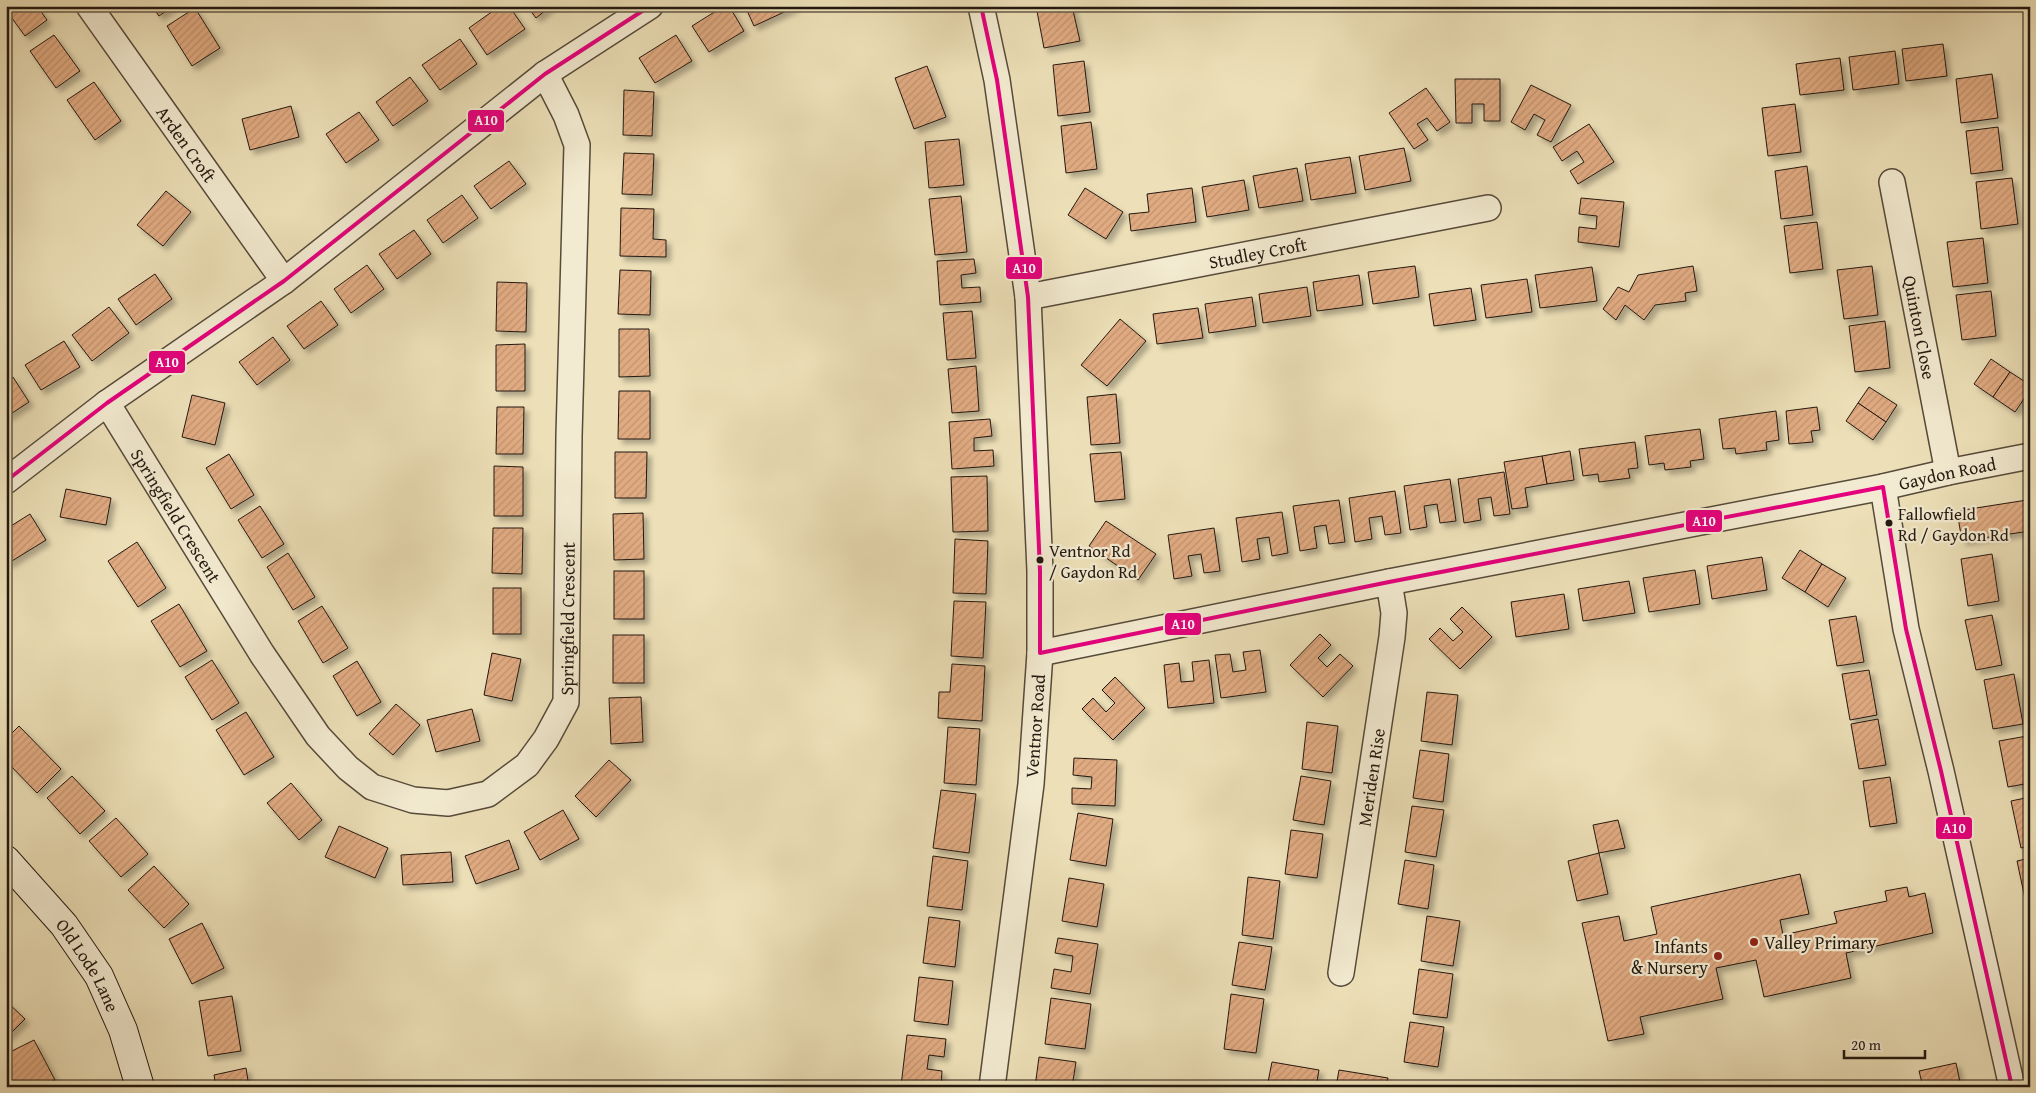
<svg xmlns="http://www.w3.org/2000/svg" width="2036" height="1093" viewBox="0 0 2036 1093" font-family="'Gentium Book Plus',serif">
<style>
.building{fill:url(#building-hatch);stroke:#231810;filter:url(#shadow)}
.lines{fill:none;stroke-linecap:round;stroke-linejoin:round}
.street-casing{stroke:#564a3a;stroke-width:28}
.secondary-casing{stroke:#231810;stroke-width:30}
.street{stroke:#f3ebd1;stroke-width:25}
.secondary{stroke:#f3ebd1;stroke-width:28}
.bus-1-casing{stroke:#f3ebd1;stroke-width:8}
.bus-1{stroke:#e5007d;stroke-width:4}
.bus-dot{fill:#231810;stroke:#f3ebd1;stroke-width:2}
.poi-dot{fill:#8f2418;stroke:#f3ebd1;stroke-width:2}
.labels{text-anchor:middle;dominant-baseline:central;stroke-width:4.5;stroke-linejoin:round;paint-order:stroke}
.bus-label{font-size:17px;fill:#231810;stroke:#f3ebd1;text-anchor:start}
.street-label{font-size:18px;fill:#231810;stroke:#f3ebd1}
.poi-label{font-size:18px;fill:#231810;stroke:#f3ebd1;text-anchor:start}
.line-badge{stroke:#f3ebd1;stroke-width:2}
.badge-label{font-size:14px;text-anchor:middle;font-weight:bold;fill:#fff}
</style>
<defs>
<pattern id="building-hatch" width="6" height="6" patternUnits="userSpaceOnUse" patternTransform="scale(1.25)"><rect width="6" height="6" fill="#e1ab82"/><path d="M-1 1l2-2M0 6l6-6M5 7l2-2" fill="none" stroke="#c1926f"/></pattern>
<filter id="shadow"><feDropShadow dx="4.5" dy="4.5" stdDeviation="2.5" flood-color="#0004"/></filter>
</defs>
<rect width="100%" height="100%" fill="#ede0b8"/>
<filter id="stains"><feTurbulence type="fractalNoise" baseFrequency=".004" numOctaves="4"/><feColorMatrix values="0 0 0 0 .2 0 0 0 0 .09 0 0 0 0 .02 0 0 0 .5 -.17"/></filter>
<radialGradient id="worn" r=".72"><stop offset=".6" stop-color="#630" stop-opacity="0"/><stop offset="1" stop-color="#630" stop-opacity=".3"/></radialGradient>
<!-- building -->
<g class="building">
<path d="M6,6H37L47,20L25,36L6,10Z"/>
<path d="M152,6H173L159,16Z"/>
<path d="M500,6H509L525,29L487,55L469,28Z"/>
<path d="M527,6H551L536,18Z"/>
<path d="M724,6H729L744,31L709,52L692,26Z"/>
<path d="M745,6H795V7L754,26Z"/>
<path d="M1036,6H1072L1080,41L1044,48Z"/>
<path d="M195,8L220,48L192,66L167,26Z"/>
<path d="M54,35L80,71L56,88L30,51Z"/>
<path d="M676,35L692,61L655,83L639,58Z"/>
<path d="M460,39L477,64L440,90L422,65Z"/>
<path d="M1943,44L1947,76L1906,81L1902,49Z"/>
<path d="M1895,51L1899,84L1853,90L1849,57Z"/>
<path d="M1840,58L1844,90L1800,95L1796,64Z"/>
<path d="M1084,61L1090,112L1058,116L1053,65Z"/>
<path d="M927,66L946,117L914,129L895,78Z"/>
<path d="M1992,74L1998,118L1961,123L1956,79Z"/>
<path d="M410,77L428,101L393,126L376,102Z"/>
<path d="M1455,79H1500V121H1484V104H1472V123H1456Z"/>
<path d="M94,82L121,121L95,140L67,100Z"/>
<path d="M1531,85L1571,105L1551,142L1537,135L1545,120L1534,114L1525,130L1511,122Z"/>
<path d="M1426,88L1450,122L1437,131L1427,118L1417,124L1428,140L1414,149L1389,113Z"/>
<path d="M624,90L654,92L652,136L623,135Z"/>
<path d="M1795,104L1801,152L1768,156L1762,108Z"/>
<path d="M291,106L299,137L250,150L242,119Z"/>
<path d="M359,112L379,140L346,163L326,134Z"/>
<path d="M1091,122L1097,169L1066,173L1061,126Z"/>
<path d="M1589,124L1614,162L1578,184L1570,171L1584,162L1577,151L1562,161L1553,147Z"/>
<path d="M1998,127L2003,170L1971,174L1966,131Z"/>
<path d="M959,139L964,185L929,188L925,142Z"/>
<path d="M1404,148L1411,181L1365,190L1359,156Z"/>
<path d="M624,153L654,154L652,195L622,194Z"/>
<path d="M1350,157L1356,193L1311,200L1305,164Z"/>
<path d="M509,161L526,184L491,209L474,186Z"/>
<path d="M1807,166L1813,215L1781,219L1775,171Z"/>
<path d="M1297,168L1303,201L1259,208L1253,176Z"/>
<path d="M2012,178L2018,224L1981,229L1976,182Z"/>
<path d="M1244,180L1249,210L1207,217L1202,187Z"/>
<path d="M1085,188L1123,212L1106,239L1068,215Z"/>
<path d="M1192,188L1196,222L1131,231L1129,214L1149,212L1147,194Z"/>
<path d="M166,191L191,212L163,246L137,225Z"/>
<path d="M462,195L478,218L443,243L427,220Z"/>
<path d="M961,196L967,252L935,255L929,199Z"/>
<path d="M1581,198L1624,202L1619,247L1578,242L1579,227L1596,229L1597,216L1579,214Z"/>
<path d="M621,208L654,209L653,239L666,240V257L620,256Z"/>
<path d="M1817,222L1823,269L1790,273L1784,226Z"/>
<path d="M414,230L431,254L397,279L379,254Z"/>
<path d="M1983,238L1988,283L1953,287L1947,242Z"/>
<path d="M974,259L976,273L961,275L962,288L980,287L981,302L940,305L937,261Z"/>
<path d="M367,265L384,289L351,313L334,289Z"/>
<path d="M1415,266L1419,297L1373,304L1368,272Z"/>
<path d="M1693,266L1697,291L1685,293L1686,301L1655,305L1644,320L1625,305L1616,320L1603,309L1618,287L1629,292L1638,275Z"/>
<path d="M1872,266L1878,315L1844,319L1837,270Z"/>
<path d="M1592,267L1597,301L1540,308L1535,275Z"/>
<path d="M620,270L651,271L650,315L618,314Z"/>
<path d="M155,274L172,299L136,325L118,299Z"/>
<path d="M1359,275L1363,305L1317,311L1313,282Z"/>
<path d="M1527,279L1532,312L1486,318L1481,285Z"/>
<path d="M497,282L527,283L526,332L496,331Z"/>
<path d="M1307,287L1311,316L1263,323L1259,294Z"/>
<path d="M1471,288L1476,320L1434,326L1429,294Z"/>
<path d="M1991,291L1996,336L1962,340L1956,295Z"/>
<path d="M1252,297L1256,326L1209,333L1205,304Z"/>
<path d="M321,301L338,325L304,349L287,326Z"/>
<path d="M109,307L129,333L92,361L72,335Z"/>
<path d="M1198,308L1203,338L1157,344L1153,314Z"/>
<path d="M972,311L976,358L947,360L943,313Z"/>
<path d="M1120,319L1146,341L1107,386L1081,365Z"/>
<path d="M1885,321L1890,368L1855,372L1849,326Z"/>
<path d="M619,329H649L650,376L619,377Z"/>
<path d="M273,337L290,360L257,385L239,362Z"/>
<path d="M64,341L80,367L41,390L25,365Z"/>
<path d="M525,344V391H496V345Z"/>
<path d="M1991,359L2010,372L1993,397L1974,384Z"/>
<path d="M976,366L979,411L952,413L948,369Z"/>
<path d="M2010,372L2030,385V390L2015,412L1993,397Z"/>
<path d="M13,377L29,402L6,417V381Z"/>
<path d="M1869,387L1897,405L1886,422L1858,403Z"/>
<path d="M619,391H650V439H618Z"/>
<path d="M1116,394L1120,443L1091,445L1087,397Z"/>
<path d="M192,395L225,403L215,445L182,437Z"/>
<path d="M1858,403L1886,422L1873,440L1846,421Z"/>
<path d="M497,407H524L523,454H496Z"/>
<path d="M1817,407L1820,430L1811,431L1813,442L1789,444L1786,411Z"/>
<path d="M1776,411L1779,440L1766,442L1767,450L1736,454L1735,448L1723,449L1719,419Z"/>
<path d="M990,419L992,436L974,438V451L993,450L994,466L952,469L949,422Z"/>
<path d="M1700,429L1704,459L1690,461L1691,467L1665,470L1664,463L1649,465L1645,436Z"/>
<path d="M1635,442L1638,468L1628,469L1630,478L1599,482L1598,474L1583,476L1579,449Z"/>
<path d="M1570,451L1574,480L1547,484L1542,456Z"/>
<path d="M615,452H647L646,498H615Z"/>
<path d="M1121,452L1125,499L1095,502L1090,454Z"/>
<path d="M229,454L254,495L231,509L206,468Z"/>
<path d="M1542,456L1547,484L1525,488L1528,507L1512,509L1504,462Z"/>
<path d="M494,466L523,467V516H494Z"/>
<path d="M1504,472L1510,514L1494,516L1491,497L1478,499L1481,520L1464,523L1458,479Z"/>
<path d="M987,476L988,531L953,532L951,477Z"/>
<path d="M1450,479L1456,521L1440,523L1437,504L1424,506L1427,527L1410,530L1404,486Z"/>
<path d="M66,489L111,498L106,525L60,517Z"/>
<path d="M1395,491L1401,533L1385,535L1382,516L1369,518L1372,539L1355,542L1349,498Z"/>
<path d="M1339,500L1345,542L1329,544L1326,525L1314,527L1317,548L1300,551L1293,506Z"/>
<path d="M2027,500L2030,531L1962,541L1957,511Z"/>
<path d="M260,506L284,544L262,558L238,520Z"/>
<path d="M1282,512L1288,553L1272,556L1269,537L1257,539L1260,559L1242,562L1236,518Z"/>
<path d="M643,513L644,559L614,560L613,514Z"/>
<path d="M30,514L46,540L7,564L6,529Z"/>
<path d="M1106,521L1156,554L1138,580L1089,546Z"/>
<path d="M493,528H523L522,574L492,573Z"/>
<path d="M1214,528L1220,571L1204,573L1201,554L1188,556L1192,576L1174,579L1168,535Z"/>
<path d="M955,539L988,541L986,594L953,593Z"/>
<path d="M137,542L166,588L138,607L108,561Z"/>
<path d="M1800,550L1822,564L1805,592L1782,578Z"/>
<path d="M288,553L315,597L293,610L267,567Z"/>
<path d="M1992,554L1999,601L1968,606L1961,559Z"/>
<path d="M1762,557L1767,590L1712,599L1707,566Z"/>
<path d="M1822,564L1846,578L1828,607L1805,592Z"/>
<path d="M1695,570L1700,604L1649,612L1643,578Z"/>
<rect x="614" y="571" width="30" height="48"/>
<path d="M1629,581L1635,613L1583,621L1578,589Z"/>
<rect x="493" y="588" width="28" height="46"/>
<path d="M1564,594L1569,629L1516,637L1511,602Z"/>
<path d="M954,601L986,602L983,658L951,656Z"/>
<path d="M179,604L207,651L180,667L151,621Z"/>
<path d="M322,606L348,648L323,663L298,621Z"/>
<path d="M1462,607L1492,637L1460,669L1429,639L1440,628L1453,641L1463,632L1450,619Z"/>
<path d="M1992,615L2002,665L1976,670L1965,620Z"/>
<path d="M1856,616L1864,662L1837,666L1829,620Z"/>
<path d="M1320,634L1331,645L1318,658L1327,667L1340,654L1353,666L1323,697L1290,665Z"/>
<rect x="613" y="635" width="31" height="48"/>
<path d="M1260,650L1266,692L1221,698L1215,655L1230,654L1233,672L1246,670L1243,652Z"/>
<path d="M492,653L521,659L512,701L484,695Z"/>
<path d="M212,660L239,703L212,720L185,677Z"/>
<path d="M1209,660L1214,703L1168,708L1164,665L1179,663L1181,682L1194,681L1192,662Z"/>
<path d="M357,661L381,702L357,716L333,676Z"/>
<path d="M952,664L985,666L982,721L938,718L939,692H950Z"/>
<path d="M1869,670L1877,715L1850,720L1842,674Z"/>
<path d="M2014,674L2023,724L1993,729L1984,680Z"/>
<path d="M1115,677L1145,708L1113,740L1082,709L1093,698L1106,712L1115,703L1102,690Z"/>
<path d="M1427,692L1458,695L1452,745L1421,741Z"/>
<path d="M641,697L643,742L611,744L609,698Z"/>
<path d="M396,704L420,725L393,755L369,734Z"/>
<path d="M472,709L480,741L436,752L427,720Z"/>
<path d="M246,712L274,757L244,775L216,730Z"/>
<path d="M1878,719L1886,765L1859,769L1851,724Z"/>
<path d="M1307,722L1338,726L1332,773L1302,769Z"/>
<path d="M19,726L61,769L37,793L6,761V739Z"/>
<path d="M948,727L980,729L976,785L944,783Z"/>
<path d="M2027,736L2030,747V783L2008,787L1999,741Z"/>
<path d="M1420,750L1449,754L1443,802L1413,798Z"/>
<path d="M1074,758L1117,760L1115,806L1072,804V788L1091,789L1092,777L1073,775Z"/>
<path d="M609,760L631,780L596,817L575,796Z"/>
<path d="M72,776L105,811L80,834L47,798Z"/>
<path d="M1301,776L1331,781L1324,825L1293,820Z"/>
<path d="M1890,777L1897,823L1870,827L1863,781Z"/>
<path d="M291,783L322,820L299,840L267,803Z"/>
<path d="M941,790L976,794L969,853L933,848Z"/>
<path d="M2030,797V846L2021,848L2011,801Z"/>
<path d="M1412,806L1444,810L1436,857L1405,852Z"/>
<path d="M563,810L579,839L540,860L524,832Z"/>
<path d="M1078,813L1113,819L1106,866L1070,860Z"/>
<path d="M116,818L148,854L121,877L89,841Z"/>
<path d="M1618,820L1625,848L1599,853L1593,825Z"/>
<path d="M339,826L388,848L375,878L325,857Z"/>
<path d="M1291,830L1323,834L1317,878L1285,874Z"/>
<path d="M509,840L519,869L476,884L465,856Z"/>
<path d="M451,852L453,882L403,885L401,855Z"/>
<path d="M1599,853L1608,894L1577,901L1568,861Z"/>
<path d="M933,856L968,861L962,910L927,906Z"/>
<path d="M2030,858V908H2027L2017,861Z"/>
<path d="M1405,860L1434,865L1428,909L1398,904Z"/>
<path d="M154,866L189,904L164,928L128,890Z"/>
<path d="M1800,874L1809,914L1780,920L1783,935L1837,923L1834,912L1887,901L1885,891L1907,887L1909,897L1925,893L1933,933L1846,953L1851,978L1764,997L1756,960L1716,968L1723,999L1640,1017L1644,1034L1608,1041L1582,923L1619,916L1624,941L1657,934L1651,907Z"/>
<path d="M1248,877L1280,881L1273,939L1242,935Z"/>
<path d="M1069,878L1104,884L1097,927L1062,921Z"/>
<path d="M1427,916L1460,921L1453,966L1421,961Z"/>
<path d="M929,917L960,921L955,967L923,963Z"/>
<path d="M202,923L224,968L192,984L169,939Z"/>
<path d="M1058,938L1098,944L1090,994L1051,988L1054,969L1071,972L1073,956L1055,953Z"/>
<path d="M1239,942L1272,947L1265,990L1232,985Z"/>
<path d="M1419,969L1453,974L1447,1018L1413,1014Z"/>
<path d="M919,977L953,981L948,1025L914,1021Z"/>
<path d="M1231,994L1264,999L1256,1053L1224,1049Z"/>
<path d="M232,996L241,1051L208,1056L199,1001Z"/>
<path d="M1051,998L1091,1004L1085,1049L1045,1044Z"/>
<path d="M6,1001L25,1019L6,1038Z"/>
<path d="M1410,1022L1444,1027L1438,1067L1404,1062Z"/>
<path d="M907,1035L946,1039L944,1057L929,1055L927,1069L942,1071L941,1087L901,1086Z"/>
<path d="M34,1040L55,1080L42,1087H15L6,1069V1054Z"/>
<path d="M1039,1057L1076,1062L1072,1087H1035Z"/>
<path d="M1272,1062L1319,1070L1316,1087H1267Z"/>
<path d="M1956,1063L1961,1087H1923L1919,1071Z"/>
<path d="M246,1068L249,1087H216L214,1075Z"/>
<path d="M1339,1070L1388,1078L1386,1087H1336Z"/>
</g>
<g class="lines">
<!-- street casing -->
<g class="street-casing">
<g id="street">
<path id="s1" d="M89,6L284,281"/>
<path d="M981,6L997,80L1028,297L1040,571V653L1031,784L992,1087"/>
<path id="s2" d="M1892,182L1948,472"/>
<path id="s3" d="M1028,297L1488,208"/>
<path id="s4" d="M107,403L262,654L318,736L348,768L372,787L413,800L448,803L488,794L527,765L546,739L566,702L569,436L577,145L566,115L545,74"/>
<path d="M6,481L107,403L284,281L545,74L650,6"/>
<path d="M1883,487L1906,629L1941,771L2012,1087"/>
<path id="s5" d="M1040,653L1389,582L1883,487L1948,472L2030,456"/>
<path id="s6" d="M1341,973L1392,637L1394,613L1389,582"/>
</g>
</g>
<!-- secondary casing -->
<g class="secondary-casing">
<g id="secondary">
<path id="s7" d="M6,860L64,925L99,976L123,1030L140,1087"/>
</g>
</g>
<!-- street -->
<use href="#street" class="street"/>
<!-- secondary -->
<use href="#secondary" class="secondary"/>
<!-- bus-1 casing -->
<g class="bus-1-casing">
<g id="bus-1">
<path d="M981,6L997,80L1028,297L1040,571V653L1389,582L1883,487L1906,629L1941,771L2012,1087"/>
<path d="M6,481L107,403L284,281L545,74L650,6"/>
</g>
</g>
<!-- bus-1 -->
<use href="#bus-1" class="bus-1"/>
</g>
<!-- markers -->
<g class="bus-dot">
<circle cx="1889" cy="523" r="4.5"/>
<circle cx="1040" cy="560" r="4.5"/>
</g>
<g class="poi-dot">
<circle cx="1754" cy="942" r="5"/>
<circle cx="1718" cy="956" r="5"/>
</g>
<g class="labels">
<!-- bus labels -->
<g class="bus-label">
<text x="1898" y="513">Fallowfield<tspan x="1898" dy="21">Rd / Gaydon Rd</tspan></text>
<text x="1049" y="550">Ventnor Rd<tspan x="1049" dy="21">/ Gaydon Rd</tspan></text>
</g>
<!-- street labels -->
<g class="street-label">
<text stroke="none"><textPath href="#s1" startOffset="169">Arden Croft</textPath></text>
<text stroke="none"><textPath href="#s3" startOffset="234">Studley Croft</textPath></text>
<text stroke="none"><textPath href="#s2" startOffset="148">Quinton Close</textPath></text>
<text stroke="none"><textPath href="#s5" startOffset="925">Gaydon Road</textPath></text>
<text stroke="none"><textPath href="#s4" startOffset="132">Springfield Crescent</textPath></text>
<text stroke="none"><textPath href="#s4" startOffset="794">Springfield Crescent</textPath></text>
<text transform="translate(1035 726) rotate(-86)">Ventnor Road</text>
<text stroke="none"><textPath href="#s6" startOffset="198">Meriden Rise</textPath></text>
<text stroke="none"><textPath href="#s7" startOffset="134">Old Lode Lane</textPath></text>
</g>
<!-- poi labels -->
<g class="poi-label">
<text x="1764" y="942">Valley Primary</text>
<text x="1708" y="946" text-anchor="end">Infants<tspan x="1708" dy="21">&amp; Nursery</tspan></text>
</g>
</g>
<g class="line-badge">
<rect x="467" y="109" width="38" height="24" rx="5" fill="#e5007d"/>
<rect x="1005" y="256" width="38" height="24" rx="5" fill="#e5007d"/>
<rect x="148" y="350" width="38" height="24" rx="5" fill="#e5007d"/>
<rect x="1685" y="509" width="38" height="24" rx="5" fill="#e5007d"/>
<rect x="1164" y="612" width="38" height="24" rx="5" fill="#e5007d"/>
<rect x="1935" y="816" width="38" height="24" rx="5" fill="#e5007d"/>
</g>
<g class="badge-label">
<text x="486" y="125">A10</text>
<text x="1024" y="273">A10</text>
<text x="167" y="367">A10</text>
<text x="1704" y="526">A10</text>
<text x="1183" y="629">A10</text>
<text x="1954" y="833">A10</text>
</g>
<!-- margin -->
<rect width="2036" height="1093" fill="none" stroke="#ede0b8" stroke-width="25"/>
<rect x="8" y="8" width="2021" height="1078" fill="none" stroke="#231810" stroke-width="2.5"/>
<rect x="12" y="12" width="2011" height="1068" fill="none" stroke="#231810"/>
<!-- scale -->
<path d="M1844 1050v8h81v-8" fill="none" stroke="#231810" stroke-width="2.5"/>
<text x="1851" y="1050" font-size="15" fill="#231810" stroke="#f3ebd1" stroke-width="4" paint-order="stroke">20 m</text>
<rect width="100%" height="100%" filter="url(#stains)"/>
<rect width="100%" height="100%" fill="url(#worn)"/>
</svg>
